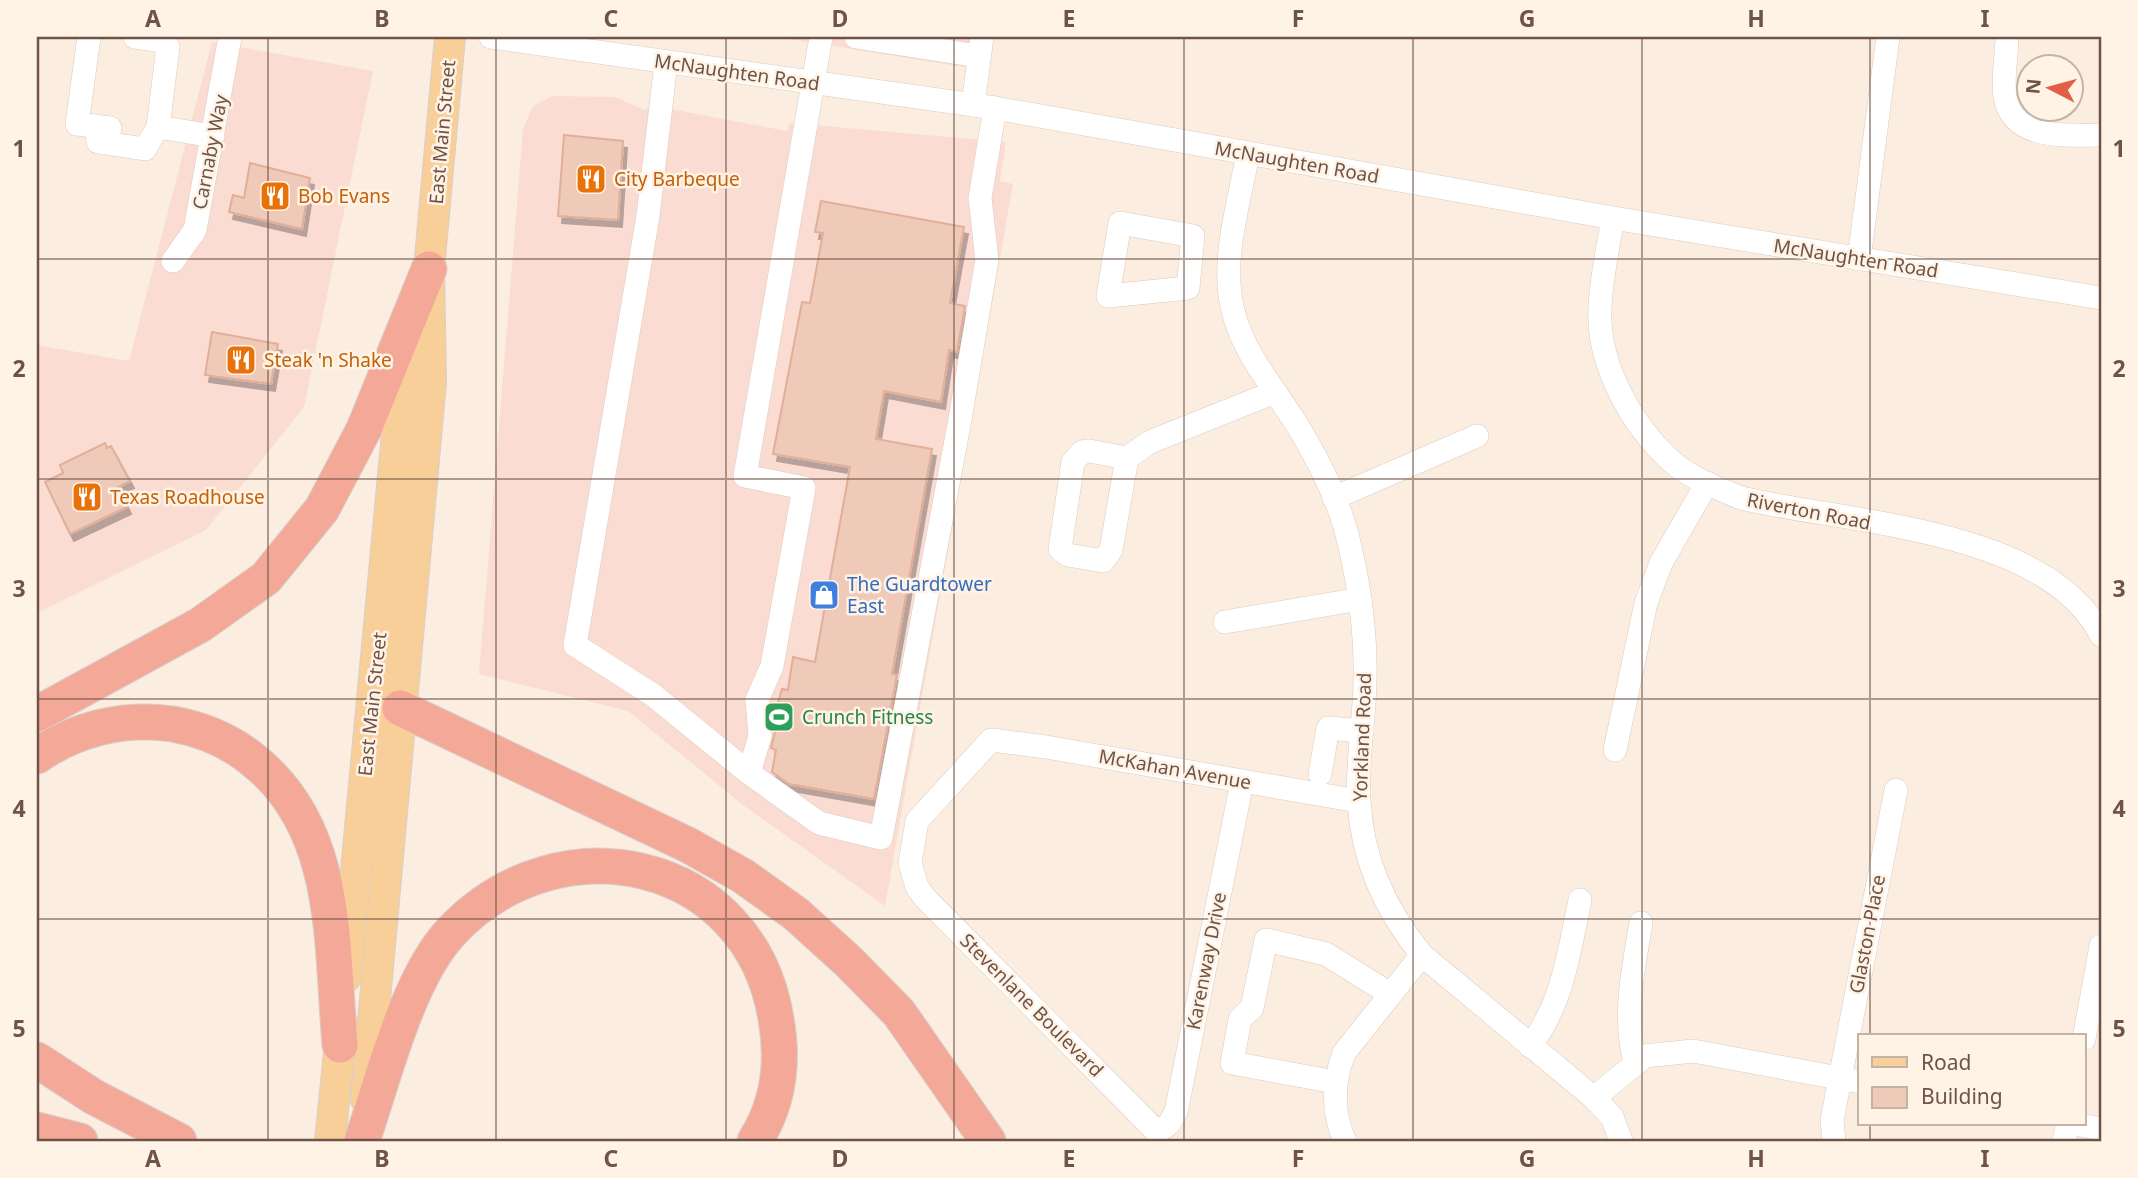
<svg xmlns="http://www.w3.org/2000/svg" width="2138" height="1178" viewBox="0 0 2138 1178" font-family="'Noto Sans',sans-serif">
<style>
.commercial{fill:#fbdcd3}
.building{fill:#efcab8;stroke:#e1af99;stroke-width:2;filter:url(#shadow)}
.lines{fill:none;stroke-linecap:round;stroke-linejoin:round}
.minor-casing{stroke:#decabc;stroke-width:24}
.major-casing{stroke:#d7cfcc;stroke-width:32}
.highway-casing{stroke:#d7cfcc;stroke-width:37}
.minor{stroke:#fff;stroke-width:23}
.major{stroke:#f8ce99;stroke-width:30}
.highway{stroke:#f4a998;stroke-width:35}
.grid{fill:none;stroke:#705348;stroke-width:2;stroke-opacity:0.55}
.labels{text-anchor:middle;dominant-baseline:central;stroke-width:5;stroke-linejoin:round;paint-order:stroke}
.street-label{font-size:19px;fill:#705348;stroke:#fef3e5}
.food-label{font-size:19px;fill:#c56008;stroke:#fef3e5;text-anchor:start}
.shop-label{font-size:19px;fill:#366cbe;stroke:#fef3e5;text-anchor:start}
.leisure-label{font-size:19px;fill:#27864d;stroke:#fef3e5;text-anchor:start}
.neatline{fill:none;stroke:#705348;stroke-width:2.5}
.grid-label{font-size:23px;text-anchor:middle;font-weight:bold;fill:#705348}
</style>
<defs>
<filter id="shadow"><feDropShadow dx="4" dy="7" stdDeviation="0" flood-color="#0004"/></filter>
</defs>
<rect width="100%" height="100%" fill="#fbeee0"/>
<!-- commercial -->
<g class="commercial">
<path d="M776,37H994L989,71Z"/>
<path d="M212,42L373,71L304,407L206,530L37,613V345L129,361Z"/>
<path d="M552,96L615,97L645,110L650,105L787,131L790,123L1006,142L1000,181L1013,184L885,906L743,805L628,711L479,674L523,129L533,106Z"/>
</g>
<!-- building -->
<g class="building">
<path d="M564,135L623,141L618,220L558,216Z"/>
<path d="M250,163L310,178L302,229L229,212L233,195L244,198Z"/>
<path d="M821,201L964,227L950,303L965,306L957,352L949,350L941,402L884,391L876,439L932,449L892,674L897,675L874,799L789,784L772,772L776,750L771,748L775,732L773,720L782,689L788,690L793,657L815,662L850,467L773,454L802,302L810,303L823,233L815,232Z"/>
<path d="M212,332L278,344L271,384L205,375Z"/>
<path d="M105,443L107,448L111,446L130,481L118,487L127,507L70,534L45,482L63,473L60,465Z"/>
</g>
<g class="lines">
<!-- minor casing -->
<g class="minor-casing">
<g id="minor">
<path d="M89,37L77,124L110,128"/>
<path d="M135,37L163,41L168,47L158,127L213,136"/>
<path d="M491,37L995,108L1613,218L2101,298"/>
<path d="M856,37L978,56"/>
<path d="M2007,37C2007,55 2002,78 2005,97C2013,141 2067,135 2101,135"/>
<path d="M666,63L648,216L575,645L653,695L749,773L819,823L881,838L959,425L987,260L980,198L995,108"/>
<path d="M973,105L982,37"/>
<path d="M96,126L98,142L145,149L158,127"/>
<path d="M1248,153C1240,198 1224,250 1230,295C1236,343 1266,377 1292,417C1316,455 1341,503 1350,547C1360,590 1366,635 1365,679C1365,719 1356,760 1359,801C1362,859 1386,911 1422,955L1594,1098L1612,1117L1621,1141"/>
<path d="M1613,218C1608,248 1601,278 1600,308C1597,363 1631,424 1670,460C1689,478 1718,488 1741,498C1846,523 2047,528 2101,635"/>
<path d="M1120,223L1193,236L1188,288L1108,296Z"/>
<path d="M1859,259L1888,37"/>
<path d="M173,261L195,230L230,37"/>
<path d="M1089,451L1127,458L1111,550L1103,561L1068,555L1060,549L1073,462L1082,452Z"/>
<path d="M1127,458L1150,442L1275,392"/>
<path d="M1334,498L1477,436"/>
<path d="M1225,622L1360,599"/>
<path d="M1615,750L1646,603L1661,563L1707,483"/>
<path d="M749,773L760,736L757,700L772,666L804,488L745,476L821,37"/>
<path d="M1320,774L1328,728L1362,731"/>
<path d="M1242,782L1176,1112L1169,1124L1157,1132L925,898L917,887L910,863L917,821L991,740L1046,747L1358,801"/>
<path d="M2084,1039L2101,946"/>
<path d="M1530,1046C1563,1003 1569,952 1580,900"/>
<path d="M1635,1062C1623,1015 1633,970 1641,923"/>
<path d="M1335,1082L1232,1063L1240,1019L1252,1008L1266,940L1326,954L1390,994"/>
<path d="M1594,1098L1645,1056L1693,1051L1860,1082"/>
<path d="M2075,1124L2101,1129"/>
<path d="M1345,1141C1332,1113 1333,1082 1344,1053L1422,955"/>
<path d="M1834,1141L1832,1120L1896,790"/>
<path d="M2064,1141L2068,1124"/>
</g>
</g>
<!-- major casing -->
<g class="major-casing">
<g id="major">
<path d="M346,977L402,380L411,344"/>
<path d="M366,1099L431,382L429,269L450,37"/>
<path d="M330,1141L342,1023"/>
</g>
</g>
<!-- highway casing -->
<g class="highway-casing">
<g id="highway">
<path d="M400,708L688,845L743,876L796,914L849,962L899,1013L988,1141"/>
<path d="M37,714L200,625L266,578L322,509L364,429L429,269"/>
<path d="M37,756C77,728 125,717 173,724C206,730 233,742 258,764C340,833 331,947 340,1045"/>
<path d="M37,1060L94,1097L179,1141"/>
<path d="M37,1130L80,1141"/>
<path d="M362,1141C383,1080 407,979 451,932C558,817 750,857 776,1019C784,1063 779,1103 755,1141"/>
</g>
</g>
<!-- minor -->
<use href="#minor" class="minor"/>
<!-- major -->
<use href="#major" class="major"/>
<!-- highway -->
<use href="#highway" class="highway"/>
</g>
<!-- grid -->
<path class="grid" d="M268,37V1141M496,37V1141M726,37V1141M954,37V1141M1184,37V1141M1413,37V1141M1642,37V1141M1870,37V1036M37,259H2101M37,479H2101M37,699H2101M37,919H2101M1870,1124V1141"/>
<!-- icons -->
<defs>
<g id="restaurant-square" transform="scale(1.575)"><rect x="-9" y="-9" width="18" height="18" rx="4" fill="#e8710a" stroke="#fef3e5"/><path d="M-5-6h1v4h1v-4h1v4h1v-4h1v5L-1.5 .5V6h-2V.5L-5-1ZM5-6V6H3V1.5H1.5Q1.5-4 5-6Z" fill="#fff"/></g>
<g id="shop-square" transform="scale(1.575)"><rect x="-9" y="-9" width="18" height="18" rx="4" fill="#3f7fe0" stroke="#fef3e5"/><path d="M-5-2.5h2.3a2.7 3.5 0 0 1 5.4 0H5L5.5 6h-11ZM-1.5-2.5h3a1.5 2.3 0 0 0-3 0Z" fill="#fff"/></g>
<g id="stadium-square" transform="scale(1.575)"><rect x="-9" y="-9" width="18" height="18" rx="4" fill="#2e9e5b" stroke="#fef3e5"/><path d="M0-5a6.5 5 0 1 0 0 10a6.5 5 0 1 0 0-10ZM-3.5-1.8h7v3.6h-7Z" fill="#fff"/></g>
</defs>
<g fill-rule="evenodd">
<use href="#restaurant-square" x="591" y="179"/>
<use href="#restaurant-square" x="275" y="196"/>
<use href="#restaurant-square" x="241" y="360"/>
<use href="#restaurant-square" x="87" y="497"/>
<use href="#shop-square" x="824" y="595"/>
<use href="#stadium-square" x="779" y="717"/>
</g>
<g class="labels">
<!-- street labels -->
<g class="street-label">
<text transform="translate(737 72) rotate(8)">McNaughten Road</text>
<text transform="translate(442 132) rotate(-85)">East Main Street</text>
<text transform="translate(210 152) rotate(-79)">Carnaby Way</text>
<text transform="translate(1297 162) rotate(10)">McNaughten Road</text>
<text transform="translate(1856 258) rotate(9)">McNaughten Road</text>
<text transform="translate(1809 511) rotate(11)">Riverton Road</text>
<text transform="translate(372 704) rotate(-84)">East Main Street</text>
<text transform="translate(1362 737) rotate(-88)">Yorkland Road</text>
<text transform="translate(1175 769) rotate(10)">McKahan Avenue</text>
<text transform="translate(1867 934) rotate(-79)">Glaston Place</text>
<text transform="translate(1206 961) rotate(-79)">Karenway Drive</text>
<text transform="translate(1032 1005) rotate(45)">Stevenlane Boulevard</text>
</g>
<!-- food labels -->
<g class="food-label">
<text x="614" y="179">City Barbeque</text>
<text x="298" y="196">Bob Evans</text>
<text x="264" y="360">Steak 'n Shake</text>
<text x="110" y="497">Texas Roadhouse</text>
</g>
<!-- shop labels -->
<g class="shop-label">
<text x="847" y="584">The Guardtower<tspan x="847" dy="22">East</tspan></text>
</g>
<!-- leisure labels -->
<g class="leisure-label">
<text x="802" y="717">Crunch Fitness</text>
</g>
</g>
<!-- border -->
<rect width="2138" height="1178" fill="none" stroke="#fef3e5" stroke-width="77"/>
<!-- legend -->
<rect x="1858" y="1034" width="228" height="91" fill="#fef3e5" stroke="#c5b3a6" stroke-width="2"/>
<rect x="1872" y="1057" width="35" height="10" fill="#f8ce99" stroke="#c5b3a6" stroke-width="2"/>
<text x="1921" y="1070" font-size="21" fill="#705348">Road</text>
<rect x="1872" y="1087" width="35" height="21" fill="#efcab8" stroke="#c5b3a6" stroke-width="2"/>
<text x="1921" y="1104" font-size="21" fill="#705348">Building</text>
<!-- north arrow -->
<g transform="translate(2050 88) rotate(276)"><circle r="33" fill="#fef3e5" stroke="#c5b3a6" stroke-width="2"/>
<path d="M0-5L12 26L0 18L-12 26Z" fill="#e25e48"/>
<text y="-10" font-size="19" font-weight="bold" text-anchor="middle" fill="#705348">N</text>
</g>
<rect x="38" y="38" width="2062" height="1102" class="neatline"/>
<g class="grid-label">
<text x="153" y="27">A</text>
<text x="382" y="27">B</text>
<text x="611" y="27">C</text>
<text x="840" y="27">D</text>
<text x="1069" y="27">E</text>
<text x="1298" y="27">F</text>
<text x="1527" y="27">G</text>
<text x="1756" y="27">H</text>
<text x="1985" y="27">I</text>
<text x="19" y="157">1</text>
<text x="2119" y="157">1</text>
<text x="19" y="377">2</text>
<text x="2119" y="377">2</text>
<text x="19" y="597">3</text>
<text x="2119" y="597">3</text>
<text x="19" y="817">4</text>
<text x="2119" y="817">4</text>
<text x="19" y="1037">5</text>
<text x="2119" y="1037">5</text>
<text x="153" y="1167">A</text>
<text x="382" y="1167">B</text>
<text x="611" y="1167">C</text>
<text x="840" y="1167">D</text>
<text x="1069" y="1167">E</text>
<text x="1298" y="1167">F</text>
<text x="1527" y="1167">G</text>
<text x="1756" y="1167">H</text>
<text x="1985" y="1167">I</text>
</g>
</svg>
